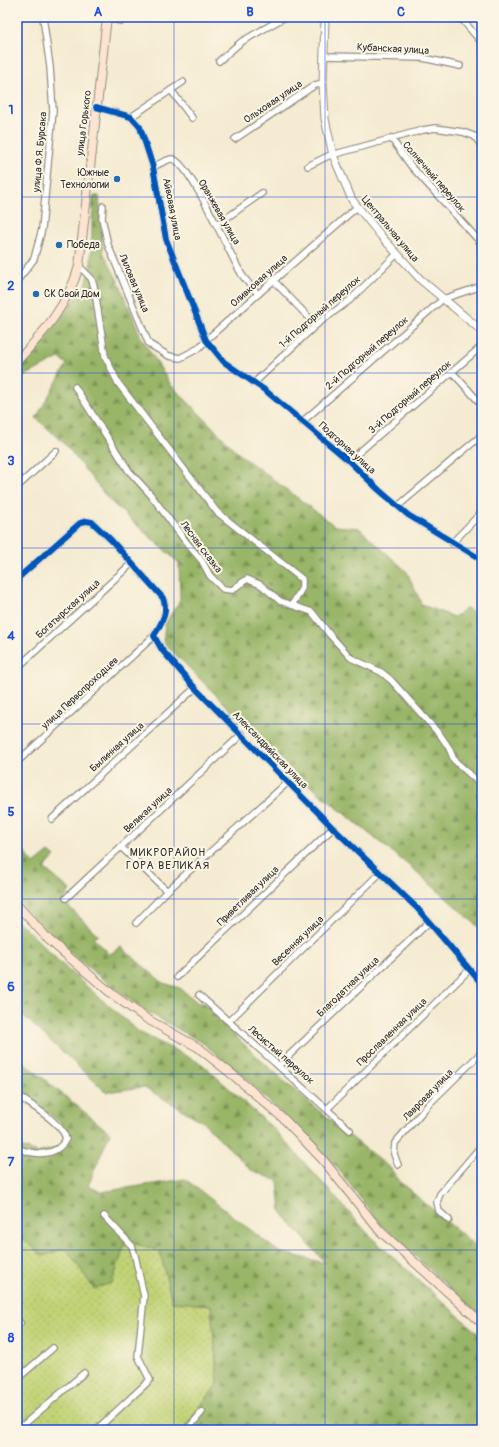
<svg xmlns="http://www.w3.org/2000/svg" width="499" height="1447" viewBox="0 0 499 1447" font-family="Pangolin,sans-serif">
<style>
.grass{fill:url(#grass-dots);stroke:#767f50}
.forest{fill:url(#forest-firs);stroke:#627049}
.lines{fill:none;stroke-linecap:round;stroke-linejoin:round}
.minor-casing{stroke:#908b7e;stroke-width:8}
.tertiary-casing{stroke:#908b7e;stroke-width:9}
.secondary-casing{stroke:#908b7e;stroke-width:10}
.minor{stroke:#fff;stroke-width:5.5}
.tertiary{stroke:#fff;stroke-width:7}
.secondary{stroke:#fde4d1;stroke-width:8}
.cycleway-casing{stroke:#fcf5e5;stroke-width:8}
.cycleway{stroke:#0057b8;stroke-width:6}
.grid{fill:none;stroke:#1d4ed8;stroke-width:1;stroke-opacity:0.55}
.poi-dot{fill:#1f6fb2;stroke:#fcf5e5;stroke-width:1.5}
.labels{text-anchor:middle;dominant-baseline:central;stroke-width:4;stroke-linejoin:round;paint-order:stroke}
.street-label{font-size:10px;fill:#2b2b2b;stroke:#fcf5e5}
.poi-label{font-size:10px;fill:#2b2b2b;stroke:#fcf5e5;text-anchor:start}
.neighbourhood-label{font-size:11px;letter-spacing:1px;fill:#2b2b2b;stroke:#fcf5e5}
.neatline{fill:none;stroke:#1d4ed8;stroke-width:1.5}
.grid-label{font-size:13px;text-anchor:middle;font-weight:bold;fill:#1d4ed8}
</style>
<defs>
<pattern id="grass-dots" width="8" height="8" patternUnits="userSpaceOnUse"><rect width="8" height="8" fill="#c1d376"/><path d="M2 2h.1M6 6h.1" fill="none" stroke="#a6b566" stroke-width="1.8" stroke-linecap="round"/></pattern>
<pattern id="forest-firs" width="22" height="20" patternUnits="userSpaceOnUse"><rect width="22" height="20" fill="#98b567"/><path d="M5 1l3.5 6h-7zM16 11l3.5 6h-7z" fill="#7c9355"/></pattern>
</defs>
<rect width="100%" height="100%" fill="#fcf5e5"/>
<filter id="ink" filterUnits="userSpaceOnUse"><feTurbulence type="fractalNoise" baseFrequency=".025" numOctaves="2"/><feDisplacementMap in="SourceGraphic" scale="8" xChannelSelector="R" yChannelSelector="G"/><feConvolveMatrix kernelMatrix="1 2 1 2 8 2 1 2 1" color-interpolation-filters="sRGB"/></filter>
<filter id="wash" filterUnits="userSpaceOnUse"><feTurbulence type="fractalNoise" baseFrequency=".012" numOctaves="4" result="noise"/><feDisplacementMap in="SourceGraphic" scale="16" xChannelSelector="R" yChannelSelector="G"/><feGaussianBlur stdDeviation="0.9" result="paint"/><feColorMatrix in="noise" values="0 0 0 0 0 0 0 0 0 0 0 0 0 0 0 0 0 1.4 0 .05"/><feComposite in="paint" operator="in"/></filter>
<g filter="url(#wash)">
<rect width="100%" height="100%" fill="#f5ebd2"/>
<!-- grass -->
<path class="grass" d="M17,1233L43,1256L66,1248L126,1241L160,1251L172,1302L211,1305L218,1383L183,1430H24L17,1428Z"/>
<!-- forest -->
<g class="forest">
<path d="M93,196H99L103,252L118,281L141,337L171,385L239,454L335,526L359,528L407,572L422,605L454,617L467,608L482,620V930L418,873L294,773L163,642L165,624L180,600L179,563L109,500L64,443L36,418L67,364L59,358L17,380V368L40,344L85,286L91,262Z"/>
<path d="M17,843L34,864L49,852L55,857L44,868L70,890L63,901L98,935L93,938L110,954L121,947L163,983L180,988L198,1003H204C260,1065 326,1117 391,1169L401,1183L482,1251V1318L380,1224L339,1170L246,1079L203,1043L142,1009L123,995L66,950L35,921L17,899Z"/>
<path d="M17,920L68,970L139,1032L202,1064L275,1130L372,1238L482,1337V1430H183L218,1383L211,1305L172,1302L160,1251L126,1241L112,1283L94,1289L66,1248L43,1256L17,1233V1146L38,1153L66,1145L69,1130L17,1087V1057L110,1133L88,1186L101,1192L185,1179L279,1252L325,1263L281,1212L278,1181L251,1170L203,1122L144,1087L106,1092L17,1010Z"/>
</g>
</g>
<g filter="url(#ink)">
<g class="lines">
<!-- minor casing -->
<g class="minor-casing">
<g id="minor">
<path d="M460,17L482,43"/>
<path d="M107,18L121,21L128,17"/>
<path d="M325,56L423,58L460,66"/>
<path d="M219,61L241,42L285,17"/>
<path d="M171,90L192,118"/>
<path d="M96,107L131,117L140,127L153,167L166,239L206,340L224,362L266,391L349,461L379,490L408,515L482,560"/>
<path d="M131,117L183,82"/>
<path d="M391,138L411,166L482,244"/>
<path d="M476,138L482,146"/>
<path d="M235,139L315,85L323,83"/>
<path d="M308,166L328,156L423,130L435,128L463,132L482,139"/>
<path d="M153,167C158,165 168,158 173,159C191,165 230,255 242,275C247,282 253,288 258,294"/>
<path d="M103,206L102,218L108,245L149,344L169,356L180,358L199,348L206,340L357,207"/>
<path d="M218,224L262,193"/>
<path d="M79,266L91,278L94,286L105,356L118,383L217,512L302,579V588L292,605"/>
<path d="M273,280L316,325"/>
<path d="M17,281L34,259L42,229L53,111L50,67L43,17"/>
<path d="M453,373L482,405"/>
<path d="M254,383L316,325L350,300L397,254"/>
<path d="M75,387L129,471L150,494L186,542L202,561L210,576L223,589L232,590L247,579L261,585L280,601L312,612L330,635L351,658L381,672L391,680L441,736L449,748L454,760L476,780L482,788"/>
<path d="M302,422L443,299L482,286"/>
<path d="M349,461L482,346"/>
<path d="M17,487L56,451"/>
<path d="M398,506L482,435"/>
<path d="M452,543L482,512"/>
<path d="M17,579L80,523L86,521L92,522L111,540L163,598C169,613 161,623 154,636L162,650L195,688L333,828L417,908L482,984"/>
<path d="M17,668L131,564"/>
<path d="M17,762L154,636"/>
<path d="M52,819L195,688"/>
<path d="M121,847L167,891"/>
<path d="M66,898L242,734"/>
<path d="M136,923L167,891L288,782"/>
<path d="M177,977L333,828"/>
<path d="M199,995L350,1130"/>
<path d="M229,1021L380,873"/>
<path d="M279,1065L429,922"/>
<path d="M17,1095C30,1105 63,1123 66,1139C56,1158 33,1155 17,1148"/>
<path d="M328,1108L469,970"/>
<path d="M398,1165L394,1154L395,1143L429,1104L482,1052"/>
<path d="M449,1220L439,1211L437,1202L440,1194L482,1145"/>
<path d="M17,1326L20,1323"/>
<path d="M17,1379L53,1348"/>
<path d="M17,1426L28,1430"/>
<path d="M21,1427L84,1373"/>
<path d="M96,1430L150,1380L138,1356L144,1296L135,1256L132,1246L104,1216"/>
<path d="M187,1430L202,1412"/>
</g>
</g>
<!-- tertiary casing -->
<g class="tertiary-casing">
<path id="tertiary" d="M325,17L323,83L325,119L333,155L352,200L382,237L421,280L482,331"/>
</g>
<!-- secondary casing -->
<g class="secondary-casing">
<g id="secondary">
<path d="M17,361C43,334 69,303 79,266L107,17"/>
<path d="M17,905L49,940L113,995L147,1019L199,1048L233,1075L284,1119L323,1160L380,1231L482,1323"/>
</g>
</g>
<!-- minor -->
<use href="#minor" class="minor"/>
<!-- tertiary -->
<use href="#tertiary" class="tertiary"/>
<!-- secondary -->
<use href="#secondary" class="secondary"/>
<!-- cycleway casing -->
<g class="cycleway-casing">
<g id="cycleway">
<path d="M96,107L131,117L140,127L153,167L166,239L206,340L224,362L266,391L349,461L379,490L408,515L482,560"/>
<path d="M17,579L80,523L86,521L92,522L111,540L163,598C169,613 161,623 154,636L162,650L195,688L333,828L417,908L482,984"/>
</g>
</g>
<!-- cycleway -->
<use href="#cycleway" class="cycleway"/>
</g>
</g>
<!-- grid -->
<path class="grid" d="M174,17V1430M325,17V1430M17,197H482M17,373H482M17,548H482M17,724H482M17,899H482M17,1074H482M17,1250H482"/>
<!-- markers -->
<g class="poi-dot">
<circle cx="117" cy="179" r="4"/>
<circle cx="59" cy="245" r="4"/>
<circle cx="36" cy="294" r="4"/>
</g>
<g class="labels">
<!-- street labels -->
<g class="street-label">
<text transform="translate(393 49) rotate(3)">Кубанская улица</text>
<text transform="translate(273 102) rotate(-34)">Ольховая улица</text>
<text transform="translate(84 123) rotate(-83)">улица Горького</text>
<text transform="translate(40 152) rotate(-85)">улица Ф.Я. Бурсака</text>
<text transform="translate(434 177) rotate(49)">Солнечный переулок</text>
<text transform="translate(172 209) rotate(79)">Айвовая улица</text>
<text transform="translate(219 212) rotate(60)">Оранжевая улица</text>
<text transform="translate(390 229) rotate(50)">Центральная улица</text>
<text transform="translate(259 281) rotate(-42)">Оливковая улица</text>
<text transform="translate(134 283) rotate(67)">Лиловая улица</text>
<text transform="translate(320 312) rotate(-41)">1-й Подгорный переулок</text>
<text transform="translate(367 353) rotate(-41)">2-й Подгорный переулок</text>
<text transform="translate(410 397) rotate(-41)">3-й Подгорный переулок</text>
<text transform="translate(347 448) rotate(42)">Подгорная улица</text>
<text transform="translate(201 547) rotate(53)">Лесная сказка</text>
<text transform="translate(68 609) rotate(-42)">Богатырская улица</text>
<text transform="translate(80 693) rotate(-43)">улица Первопроходцев</text>
<text transform="translate(117 747) rotate(-42)">Былинная улица</text>
<text transform="translate(270 750) rotate(46)">Александрийская улица</text>
<text transform="translate(148 810) rotate(-43)">Великая улица</text>
<text transform="translate(248 896) rotate(-44)">Приветливая улица</text>
<text transform="translate(298 941) rotate(-44)">Весенняя улица</text>
<text transform="translate(348 987) rotate(-44)">Благодатная улица</text>
<text transform="translate(392 1032) rotate(-44)">Прославленная улица</text>
<text transform="translate(281 1055) rotate(41)">Лесистый переулок</text>
<text transform="translate(428 1095) rotate(-46)">Лавровая улица</text>
</g>
<!-- poi labels -->
<g class="poi-label">
<text x="109" y="173" text-anchor="end">Южные<tspan x="109" dy="12">Технологии</tspan></text>
<text x="67" y="245">Победа</text>
<text x="44" y="294">СК Свой Дом</text>
</g>
<!-- neighbourhood labels -->
<g class="neighbourhood-label">
<text x="168" y="852">МИКРОРАЙОН<tspan x="168" dy="13">ГОРА ВЕЛИКАЯ</tspan></text>
</g>
</g>
<!-- margin -->
<rect width="499" height="1447" fill="none" stroke="#fcf5e5" stroke-width="44"/>
<rect x="22" y="22" width="455" height="1403" class="neatline"/>
<g class="grid-label">
<text x="98" y="16">A</text>
<text x="250" y="16">B</text>
<text x="401" y="16">C</text>
<text x="11" y="114">1</text>
<text x="11" y="290">2</text>
<text x="11" y="465">3</text>
<text x="11" y="640">4</text>
<text x="11" y="816">5</text>
<text x="11" y="991">6</text>
<text x="11" y="1166">7</text>
<text x="11" y="1342">8</text>
</g>
</svg>
